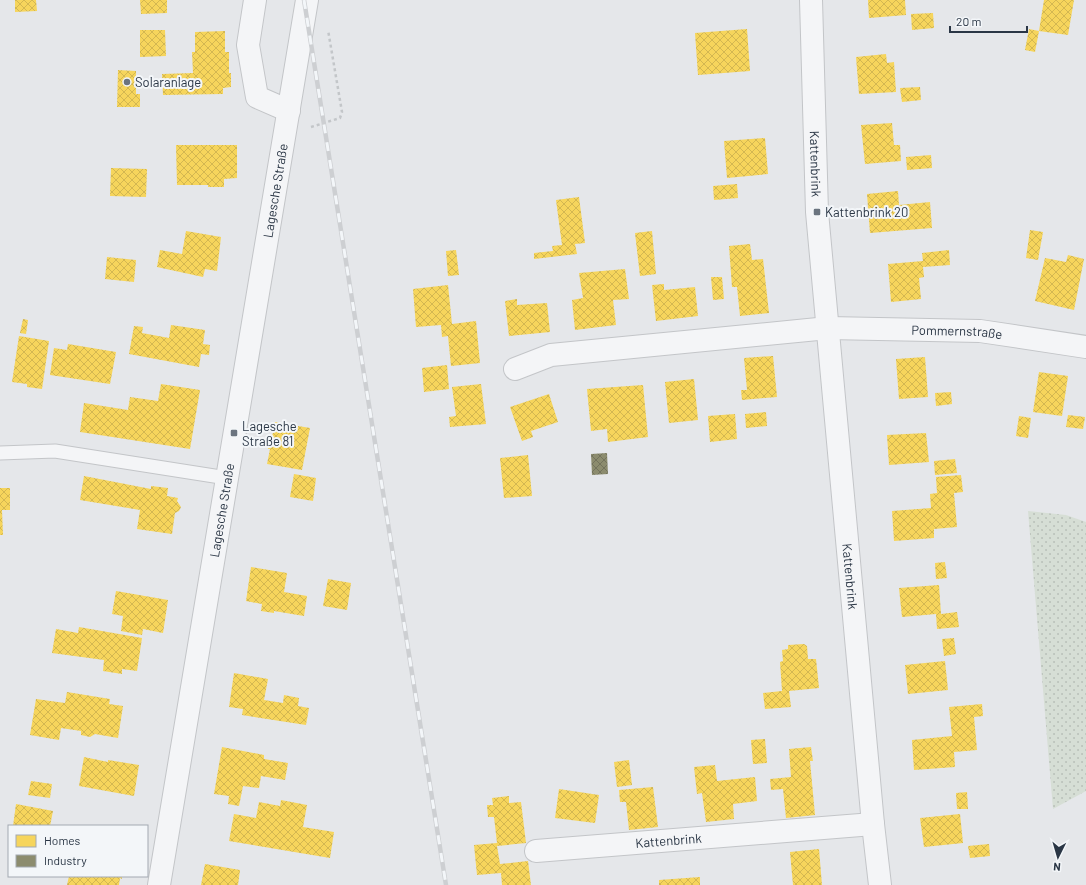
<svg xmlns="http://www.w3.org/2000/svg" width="1086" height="885" viewBox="0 0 1086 885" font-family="Barlow,sans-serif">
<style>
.park{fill:url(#park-dots)}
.homes{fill:url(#homes-cross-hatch)}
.industry{fill:url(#industry-cross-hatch)}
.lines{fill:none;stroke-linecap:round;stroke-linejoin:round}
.service-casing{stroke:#c3c5c8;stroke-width:15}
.minor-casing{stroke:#c3c5c8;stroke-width:24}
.tertiary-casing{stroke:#c3c5c8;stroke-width:24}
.path{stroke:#c3c6c9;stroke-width:2.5;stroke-dasharray:3 3;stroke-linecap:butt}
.service{stroke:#f4f5f7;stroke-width:13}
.minor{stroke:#f4f5f7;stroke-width:22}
.tertiary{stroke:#f4f5f7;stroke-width:22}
.rail-casing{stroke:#cdcfd2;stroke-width:4.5}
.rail{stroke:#f3f6f9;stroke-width:3;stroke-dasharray:9;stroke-linecap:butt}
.poi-dot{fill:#6b747f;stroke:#f3f6f9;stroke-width:1.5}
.labels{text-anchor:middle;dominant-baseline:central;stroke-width:4;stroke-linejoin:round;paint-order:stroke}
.poi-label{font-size:13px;fill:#2a3645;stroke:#f3f6f9;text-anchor:start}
.street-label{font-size:13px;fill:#2a3645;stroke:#f3f6f9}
</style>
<defs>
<pattern id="park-dots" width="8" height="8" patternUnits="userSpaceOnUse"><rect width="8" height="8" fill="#d6ded5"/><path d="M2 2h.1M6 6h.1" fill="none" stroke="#b8bfb8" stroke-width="1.8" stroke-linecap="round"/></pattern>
<pattern id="homes-cross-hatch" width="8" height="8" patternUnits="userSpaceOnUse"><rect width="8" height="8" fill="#f6d55c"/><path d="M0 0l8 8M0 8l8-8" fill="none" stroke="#d3b751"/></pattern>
<pattern id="industry-cross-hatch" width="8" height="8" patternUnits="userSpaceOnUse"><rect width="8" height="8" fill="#8c8c6e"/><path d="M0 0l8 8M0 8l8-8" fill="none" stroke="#73735c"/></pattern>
</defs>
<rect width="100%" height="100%" fill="#e5e7ea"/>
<!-- park -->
<path class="park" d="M1028,511L1066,515L1086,522V791L1053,809Z"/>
<!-- homes -->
<g class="homes">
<path d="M15,0H36L37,11L15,12Z"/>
<path d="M140,0H167V13L141,14Z"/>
<path d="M868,0H905L906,15L869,18Z"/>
<path d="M1044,0H1074L1068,35L1039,31Z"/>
<path d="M933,13L934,28L912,30L911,14Z"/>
<path d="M747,29L750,71L698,75L695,33Z"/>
<path d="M1029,29L1039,31L1035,52L1025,50Z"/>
<path d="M140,30H165L166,56L140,57Z"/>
<path d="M225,31V52H229V73H231V87L223,88V94L163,95L162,74L193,73L192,52H195V32Z"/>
<path d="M886,54L887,63L894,62L896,92L859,94L856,57Z"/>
<path d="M118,70L136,71V94H140V107H117Z"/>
<path d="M920,87L921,100L902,102L900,88Z"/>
<path d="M892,123L894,145H900L901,161L865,164L861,125Z"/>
<path d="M765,138L768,174L727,178L724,141Z"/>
<path d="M176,145H237V178L224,179V187H208V185H177Z"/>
<path d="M931,155L932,168L907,170L906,157Z"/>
<path d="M111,168L147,169L146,197L110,196Z"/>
<path d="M737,184L738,198L714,200L713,186Z"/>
<path d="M898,191L899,205L930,202L932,228L870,233L867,194Z"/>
<path d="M579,197L585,243L575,244L577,254L534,259V253L553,251L552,246L562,245L556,200Z"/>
<path d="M1030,230L1043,232L1038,260L1026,258Z"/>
<path d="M186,231L221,237L217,271L205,269L203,277L157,267L160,250L182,254Z"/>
<path d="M652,231L656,274L640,276L635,233Z"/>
<path d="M750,244L752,260L763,259L769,313L740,316L737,287H732L729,246Z"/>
<path d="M456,250L459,275L448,276L446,251Z"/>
<path d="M949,250L950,265L923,267L924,277L919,278L921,299L891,302L888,264L923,261L922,253Z"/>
<path d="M1068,255L1084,259L1074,310L1035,301L1045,258L1066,262Z"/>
<path d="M107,257L136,260L134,282L105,279Z"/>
<path d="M625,269L629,299L613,300L616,325L575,330L572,300L583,298L579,273Z"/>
<path d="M711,277H722L724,299L713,300Z"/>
<path d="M664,284V290L695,287L698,316L656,321L652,285Z"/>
<path d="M448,285L452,324L476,321L480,363L451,366L448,336L442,337L441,325L416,327L413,289Z"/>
<path d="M517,299V305L547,303L550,332L509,336L505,301Z"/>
<path d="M23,319L28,320L26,334L20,333Z"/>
<path d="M171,325L205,330L203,344L210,345L209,355L201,354L199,367L129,354L134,326L143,327L142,333L169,338Z"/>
<path d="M19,336L49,341L42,389L27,387V384L12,382Z"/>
<path d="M68,344L116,352L110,384L50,375L54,348L67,350Z"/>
<path d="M773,356L777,397L742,400L741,390H747L744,358Z"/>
<path d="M925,357L928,397L899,399L896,359Z"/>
<path d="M447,365L449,389L424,392L422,368Z"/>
<path d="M1039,372L1068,376L1062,416L1033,412Z"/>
<path d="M694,379L698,420L669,423L665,382Z"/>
<path d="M161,384L200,390L190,449L80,432L84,403L128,410L130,397L158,401Z"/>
<path d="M481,384L486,424L450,427L449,417L456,416L452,387Z"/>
<path d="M643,385L648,437L608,442L607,429L591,431L587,389Z"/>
<path d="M951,392L952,404L936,406L935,393Z"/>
<path d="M549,394L558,422L531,431L533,437L522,441L510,407Z"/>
<path d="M766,412L767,426L746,428L745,414Z"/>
<path d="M735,414L737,439L710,442L708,416Z"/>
<path d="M1068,415L1085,417L1083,429L1066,427Z"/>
<path d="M1019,416L1031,418L1028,438L1016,436Z"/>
<path d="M275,422L310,428L302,470L267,464L270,449H268L270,436L272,437Z"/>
<path d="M926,433L929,462L889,465L887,435Z"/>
<path d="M528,455L532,496L504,498L500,458Z"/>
<path d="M955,459L957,473L935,475L934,461Z"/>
<path d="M294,474L316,478L313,501L290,497Z"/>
<path d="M961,475L963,492L954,493L957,527L934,529V538L894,541L892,511L931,508L930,494L937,493L936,477Z"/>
<path d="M84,476L151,489V486L168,488L167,496L178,498L177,501L181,507L179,511L175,513L172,534L137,529L140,510L80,500Z"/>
<path d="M0,488H10V510H2L3,535H0Z"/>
<path d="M945,562L947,578L936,579L935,563Z"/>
<path d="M251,567L287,573L284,592L307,596L304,616L274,611V613L261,611L262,604L246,601Z"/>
<path d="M328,579L351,583L347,610L323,606Z"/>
<path d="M939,585L941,614L957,612L959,627L937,629L936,614L902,617L899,588Z"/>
<path d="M116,591L168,600L163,633L143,629L142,635L121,631L123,616L112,614Z"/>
<path d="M79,627L142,638L137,671L122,669V674L103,671L104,660L52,653L56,629L78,633Z"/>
<path d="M954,638L956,654L944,656L942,639Z"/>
<path d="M804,644L807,646L808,659H816L819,688L789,691L791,707L765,709L763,693L782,691L780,662L783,661L782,650L788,649V645Z"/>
<path d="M945,661L948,690L908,694L905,665Z"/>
<path d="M234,673L268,679L264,700L283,703L284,695L299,698L298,706L309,708L306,725L242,715L243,709L229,707Z"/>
<path d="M67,692L110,699L109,704L123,706L118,738L95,734L90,737L81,735V731L61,728L59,740L30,735L36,699L65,703Z"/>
<path d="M982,704L983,716L974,717L977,750L954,752L955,767L914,770L912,740L952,736L949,707Z"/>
<path d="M765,739L767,763L753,764L751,740Z"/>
<path d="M222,747L264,755V759L288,763L285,780L261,776L259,788L243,786L239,806L228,804L229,796L214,794Z"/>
<path d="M811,747L813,761H810L815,815L786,818L783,789L771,790L770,779L791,777L789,749Z"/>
<path d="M84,757L108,762V760L139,765L134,796L79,786Z"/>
<path d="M629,760L632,785L617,787L614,762Z"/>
<path d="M715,765L717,781L755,777L757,801L733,804L734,819L706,822L702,793L697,794L694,767Z"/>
<path d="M31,781L52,784L50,798L28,795Z"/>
<path d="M653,787L658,827L629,830L626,802H620L619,790Z"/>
<path d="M559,789L599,795L595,823L555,818Z"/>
<path d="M967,792L968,809H957L956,793Z"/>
<path d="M509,796V803L521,802L526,843L497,846L500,864L528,861L531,885H502L501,873L477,875L474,845L497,843L494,817H488L487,805H493L492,798Z"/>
<path d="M281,800L307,805L303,827L334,832L330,858L229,841L234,814L256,818L259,802L280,806Z"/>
<path d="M16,804L53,811L50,826H13Z"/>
<path d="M960,814L963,843L924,847L920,818Z"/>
<path d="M989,844L990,856L970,858L968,846Z"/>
<path d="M819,849L822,885H793L790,852Z"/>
<path d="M205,864L240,870L238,885H201Z"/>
<path d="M69,876H122V879L120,878L119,885H67Z"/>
<path d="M700,877V885H659V880Z"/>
</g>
<!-- industry -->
<path class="industry" d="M607,453L608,474L592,475L591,454Z"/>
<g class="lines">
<!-- service casing -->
<g class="service-casing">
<path id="service" d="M0,453L55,451L227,478"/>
</g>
<!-- minor casing -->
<g class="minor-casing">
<g id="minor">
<path d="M255,0L248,45L257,97L289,111"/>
<path id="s1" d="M811,0L817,212L873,824L880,885"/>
<path id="s2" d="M515,369L551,355L828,328L980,331L1086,347"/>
<path id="s3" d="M536,851L873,824"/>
</g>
</g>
<!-- tertiary casing -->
<g class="tertiary-casing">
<g id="tertiary">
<path id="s4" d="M159,885L307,0"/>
</g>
</g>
<!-- path -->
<path class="path" d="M311,127L340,118L342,112L328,30"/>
<!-- service -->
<use href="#service" class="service"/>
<!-- minor -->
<use href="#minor" class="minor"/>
<!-- tertiary -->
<use href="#tertiary" class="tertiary"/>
<!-- rail casing -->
<g class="rail-casing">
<path id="rail" d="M304,0L446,885"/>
</g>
<!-- rail -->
<use href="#rail" class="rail"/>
</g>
<!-- markers -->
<g class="poi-dot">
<circle cx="127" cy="82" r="4"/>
<rect x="813" y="208" width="8" height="8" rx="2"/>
<rect x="230" y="429" width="8" height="8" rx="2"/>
</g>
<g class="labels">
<!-- poi labels -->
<g class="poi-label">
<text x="135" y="82">Solaranlage</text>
<text x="825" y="212">Kattenbrink 20</text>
<text x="242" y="426">Lagesche<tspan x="242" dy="15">Straße 81</tspan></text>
</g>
<!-- street labels -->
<g class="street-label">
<text stroke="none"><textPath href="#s1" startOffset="164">Kattenbrink</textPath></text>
<text stroke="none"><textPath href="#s4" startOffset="704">Lagesche Straße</textPath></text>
<text stroke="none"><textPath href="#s2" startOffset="446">Pommernstraße</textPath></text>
<text stroke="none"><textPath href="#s4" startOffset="380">Lagesche Straße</textPath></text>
<text stroke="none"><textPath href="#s1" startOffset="578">Kattenbrink</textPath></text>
<text stroke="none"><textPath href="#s3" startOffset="133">Kattenbrink</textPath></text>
</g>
</g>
<!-- legend -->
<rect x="8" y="825" width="140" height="52" fill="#f3f6f9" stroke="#a3a9b1"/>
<rect x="16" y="835" width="20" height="12" fill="#f6d55c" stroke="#a3a9b1"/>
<text x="44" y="845" font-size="12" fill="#2a3645">Homes</text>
<rect x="16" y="855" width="20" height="12" fill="#8c8c6e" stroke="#a3a9b1"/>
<text x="44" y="865" font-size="12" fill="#2a3645">Industry</text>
<!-- north arrow -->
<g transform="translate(1058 857) rotate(185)" stroke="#f3f6f9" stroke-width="3" paint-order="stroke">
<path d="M0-3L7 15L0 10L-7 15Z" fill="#2a3645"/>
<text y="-6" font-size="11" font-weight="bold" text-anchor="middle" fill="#2a3645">N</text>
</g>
<!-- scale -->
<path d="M950 26v6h77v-6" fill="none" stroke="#2a3645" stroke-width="2"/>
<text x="956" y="26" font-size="12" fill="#2a3645" stroke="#f3f6f9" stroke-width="3" paint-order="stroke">20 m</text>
</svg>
